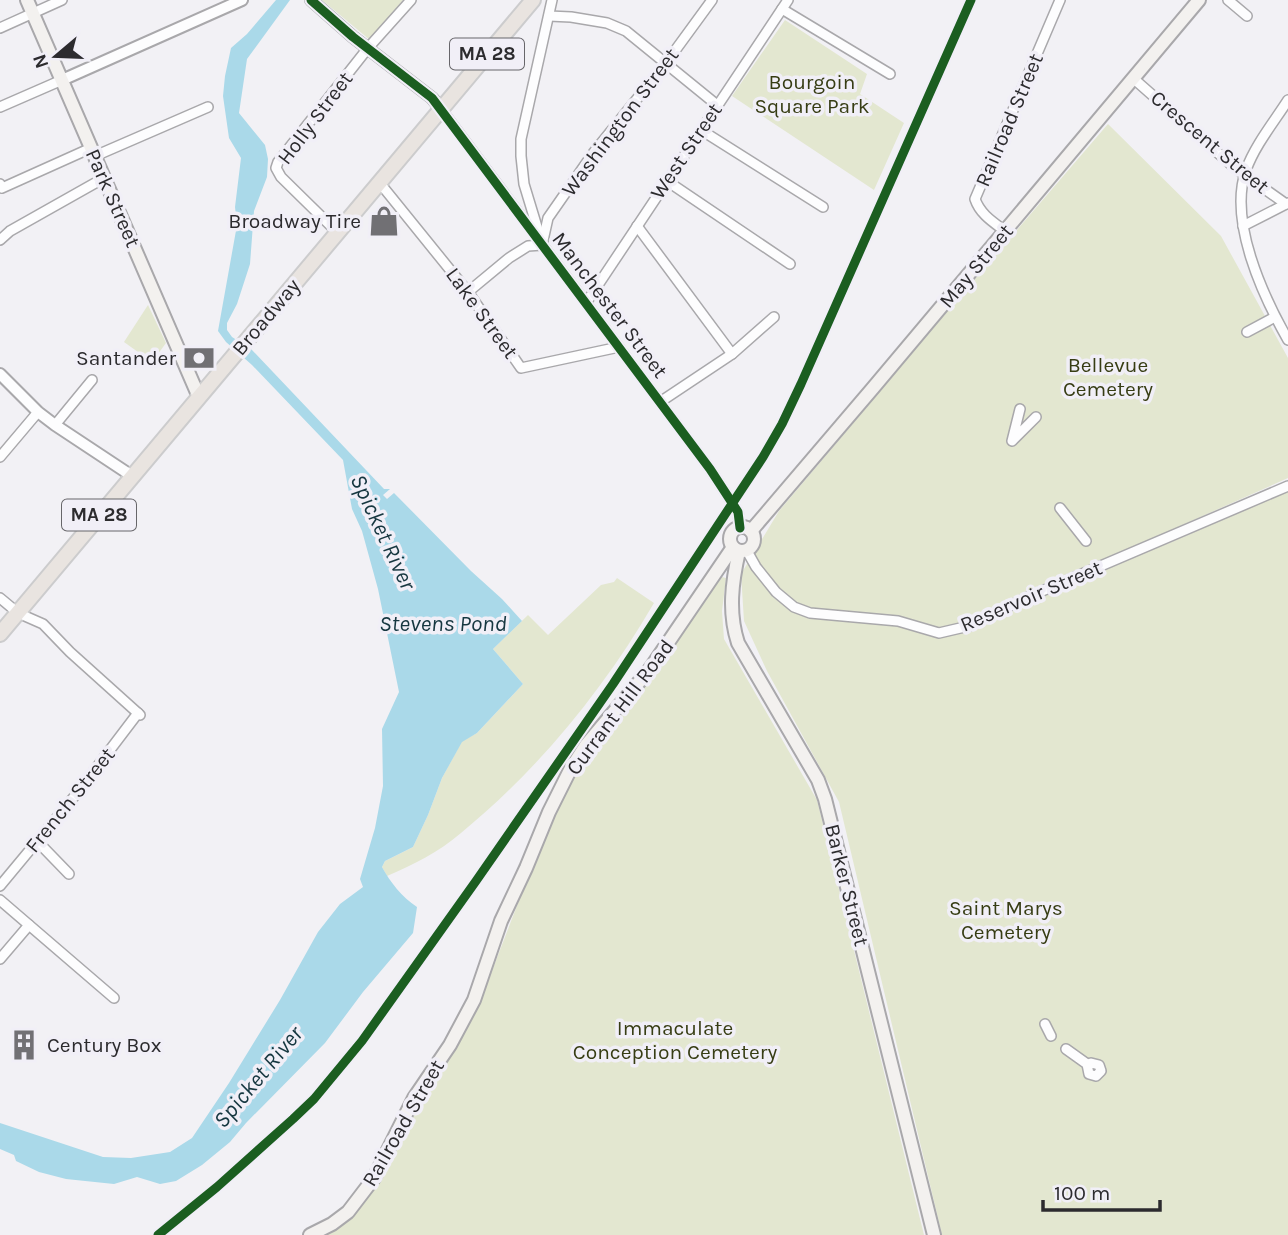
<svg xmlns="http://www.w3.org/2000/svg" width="1288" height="1235" viewBox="0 0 1288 1235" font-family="Karla,sans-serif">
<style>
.green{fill:#e3e7d0}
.water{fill:#aad9e9}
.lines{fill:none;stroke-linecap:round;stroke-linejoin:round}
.minor-casing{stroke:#a9a8ab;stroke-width:12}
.tertiary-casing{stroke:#a9a8ab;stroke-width:14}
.secondary-casing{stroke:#a9a8ab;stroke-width:16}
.primary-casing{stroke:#cccccd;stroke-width:18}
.minor{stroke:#fdfdfe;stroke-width:9}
.tertiary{stroke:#fdfdfe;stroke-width:10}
.secondary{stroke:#f3f1ef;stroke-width:12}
.primary{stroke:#e9e4e0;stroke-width:14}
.cycleway-casing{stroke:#f1eff7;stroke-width:13}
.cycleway{stroke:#1b5e20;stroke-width:9}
.labels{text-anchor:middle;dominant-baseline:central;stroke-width:7;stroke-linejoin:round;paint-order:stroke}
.shield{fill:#f1eff7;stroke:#67666a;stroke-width:2}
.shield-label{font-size:19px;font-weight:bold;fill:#2c2b2e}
.park-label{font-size:21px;fill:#373d14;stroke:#f1eff7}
.street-label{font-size:21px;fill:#2c2b2e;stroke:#f1eff7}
.poi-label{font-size:21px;fill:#2c2b2e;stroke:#f1eff7;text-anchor:end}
.water-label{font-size:23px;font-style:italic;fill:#163740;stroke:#f1eff7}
</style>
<rect width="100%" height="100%" fill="#f2f1f5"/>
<!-- green -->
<g class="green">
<path d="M322,0H403L370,40Z"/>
<path d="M785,20L867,74L860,94L904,123L874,190L732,96Z"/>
<path d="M1108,124L1221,236L1288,358V478L1160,535L1167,544L1288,491V1235H942L839,802L767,671L744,621L741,574L779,511L962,294Z"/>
<path d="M148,305L166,343L152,362L124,342Z"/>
<path d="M722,577L726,578L722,611L724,639L817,800L924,1235H323L350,1218L423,1090L453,1048L483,994L540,846L562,795L602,737Z"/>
<path d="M617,578L654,603C604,689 538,770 461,833C439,852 413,865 387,876L382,867L385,861L413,847L428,815L442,778L462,741L477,733L523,684L493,649L528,615L548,635L601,585L614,582Z"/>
</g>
<!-- water -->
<path class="water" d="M276,0H290L247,59L239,113L265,145L268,159L267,177L254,211L250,264L237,304L227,323V330L232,337L252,350L384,489H390L383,495L387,499L394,493L471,571L502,599L522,621L493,649L523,684L477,733L462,742L442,778L428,815L413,847L385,861L382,867C390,882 402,897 417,907L413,933L363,992L325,1043L246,1123L230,1142L202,1165L176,1181L160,1184L137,1177L114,1184L66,1179L39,1172L16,1161L14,1155L0,1149V1123L103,1157L131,1158L170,1152L192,1138L229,1083L280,1000L318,932L340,904L363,887L360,879L375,828L383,786L382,729L399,692L378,589L362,531L352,509L343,460L252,365L226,342L218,331L237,225L235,207L241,158L229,138L223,96L225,76L231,48L247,34Z"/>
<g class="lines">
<!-- minor casing -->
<g class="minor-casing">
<g id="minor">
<path d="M1228,0L1247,16"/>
<path d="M782,9L890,74"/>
<path d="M549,16L571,17L607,23L626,31L717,105"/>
<path d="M0,28L62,0"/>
<path d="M1134,79L1235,168L1286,204L1288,203"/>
<path d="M1288,100C1274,122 1255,145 1246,170C1228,221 1263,296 1288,340"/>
<path d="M0,107L62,80"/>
<path d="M441,109L710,469L738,512L740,528"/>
<path d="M701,130L823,207"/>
<path d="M95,156L208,107"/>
<path d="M667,181L790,264"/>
<path d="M379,182L468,292L521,368L619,347"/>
<path d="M0,184L2,188L91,148"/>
<path d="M637,226L732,354"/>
<path d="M1243,226L1286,204"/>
<path d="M1005,231C993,222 980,214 975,199L1060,0"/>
<path d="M337,232L281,177L276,168L278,162L368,48L411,0"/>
<path d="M0,240L10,231L104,178"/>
<path d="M541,240L524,184L521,156V139L552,0"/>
<path d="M542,245L548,218L594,152L666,63L712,0"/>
<path d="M468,292L509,258L528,246L542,245"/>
<path d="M586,303L788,0"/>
<path d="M1247,332L1275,317"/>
<path d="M660,402L732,354L774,317"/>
<path d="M1020,409L1012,441L1036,417"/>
<path d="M55,425L92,380"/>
<path d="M0,457L38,412"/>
<path d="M1060,508L1086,541"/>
<path d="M747,551L756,567L776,592L794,607L810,613L898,621L939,633L969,626L1028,597L1288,486"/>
<path d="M0,598L18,613L43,624L70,652L140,715"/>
<path d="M37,841L69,874"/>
<path d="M0,886L78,792L138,713"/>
<path d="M0,900L114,998"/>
<path d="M0,959L29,925"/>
<path d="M1045,1024L1051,1036"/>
<path d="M1066,1049L1087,1064L1089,1074L1096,1076L1101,1071L1099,1065L1091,1063L1087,1064"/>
</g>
</g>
<!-- tertiary casing -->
<g class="tertiary-casing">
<g id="tertiary">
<path d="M311,0L353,37L432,98L441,109"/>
<path d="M62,80L242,0"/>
<path d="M0,374L38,412L55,425L132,476"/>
</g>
</g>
<!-- secondary casing -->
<g class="secondary-casing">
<g id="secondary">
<path d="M27,0L199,397"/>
<circle cx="742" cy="539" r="12"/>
<path d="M751,531L873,388L1199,0"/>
<path d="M739,551C732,582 728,612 738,643L818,780L825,799L934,1235"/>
<path d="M310,1235L332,1224L348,1212L374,1178L414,1098L450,1045L474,1000L501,921L526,868L549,812L570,770L586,745L650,669L733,547"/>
</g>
</g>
<!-- primary casing -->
<g class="primary-casing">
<path id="primary" d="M0,634L533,0"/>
</g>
<!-- minor -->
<use href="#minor" class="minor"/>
<!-- tertiary -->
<use href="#tertiary" class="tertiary"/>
<!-- secondary -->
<use href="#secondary" class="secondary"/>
<!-- primary -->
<use href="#primary" class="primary"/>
<!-- cycleway casing -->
<g class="cycleway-casing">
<g id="cycleway">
<path d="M311,0L353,37L432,98L710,469L738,512L740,528"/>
<path d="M158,1235L217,1187L293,1119L314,1099L362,1041L476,881L613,684L763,457L782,424L801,384L971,0"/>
</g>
</g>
<!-- cycleway -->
<use href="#cycleway" class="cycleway"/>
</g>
<!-- icons -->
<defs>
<g id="shop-bare" transform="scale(2.415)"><path d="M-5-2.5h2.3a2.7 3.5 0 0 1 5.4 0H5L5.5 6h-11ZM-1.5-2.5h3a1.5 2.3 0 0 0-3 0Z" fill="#717074" stroke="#f1eff7" stroke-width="2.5" paint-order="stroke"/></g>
<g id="bank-bare" transform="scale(2.415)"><path d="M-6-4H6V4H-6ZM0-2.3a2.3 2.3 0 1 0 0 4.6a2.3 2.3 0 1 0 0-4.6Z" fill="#717074" stroke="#f1eff7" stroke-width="2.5" paint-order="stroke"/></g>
<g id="building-bare" transform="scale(2.415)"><path d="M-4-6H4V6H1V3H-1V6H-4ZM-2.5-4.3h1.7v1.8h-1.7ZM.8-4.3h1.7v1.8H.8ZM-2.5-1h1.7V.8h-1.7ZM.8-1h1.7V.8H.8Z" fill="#717074" stroke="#f1eff7" stroke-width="2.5" paint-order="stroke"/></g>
</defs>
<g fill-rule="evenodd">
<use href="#shop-bare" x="384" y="221"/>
<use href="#bank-bare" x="199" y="358"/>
<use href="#building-bare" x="24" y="1045"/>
</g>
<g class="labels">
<!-- shield labels -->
<g class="shield">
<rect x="450" y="38.5" width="74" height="31" rx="5"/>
<rect x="62" y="499.5" width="74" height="31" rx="5"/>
</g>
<g class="shield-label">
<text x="487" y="54">MA 28</text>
<text x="99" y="515">MA 28</text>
</g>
<!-- park labels -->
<g class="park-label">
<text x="812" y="82">Bourgoin<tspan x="812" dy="24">Square Park</tspan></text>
<text x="1108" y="365">Bellevue<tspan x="1108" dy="24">Cemetery</tspan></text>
<text x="1006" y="908">Saint Marys<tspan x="1006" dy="24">Cemetery</tspan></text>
<text x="675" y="1028">Immaculate<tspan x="675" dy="24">Conception Cemetery</tspan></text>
</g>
<!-- street labels -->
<g class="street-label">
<text transform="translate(315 118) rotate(-53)">Holly Street</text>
<text transform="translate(1009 120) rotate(-67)">Railroad Street</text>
<text transform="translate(620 122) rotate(-53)">Washington Street</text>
<text transform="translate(1210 142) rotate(40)">Crescent Street</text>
<text transform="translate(686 151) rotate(-56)">West Street</text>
<text transform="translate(113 198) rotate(66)">Park Street</text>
<text transform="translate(976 266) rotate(-50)">May Street</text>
<text transform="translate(610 305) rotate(53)">Manchester Street</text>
<text transform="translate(482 313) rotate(54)">Lake Street</text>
<text transform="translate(266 317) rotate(-50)">Broadway</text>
<text transform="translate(1031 596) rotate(-23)">Reservoir Street</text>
<text transform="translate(620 707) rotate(-53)">Currant Hill Road</text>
<text transform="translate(70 800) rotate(-51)">French Street</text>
<text transform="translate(847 885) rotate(76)">Barker Street</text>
<text transform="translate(403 1123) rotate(-60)">Railroad Street</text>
</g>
<!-- poi labels -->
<g class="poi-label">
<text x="361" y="221">Broadway Tire</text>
<text x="176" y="358">Santander</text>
<text x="47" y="1045" text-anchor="start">Century Box</text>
</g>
<!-- water labels -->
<g class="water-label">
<text transform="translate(383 532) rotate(65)">Spicket River</text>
<text x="443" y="623">Stevens Pond</text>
<text transform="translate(258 1077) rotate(-50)">Spicket River</text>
</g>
</g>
<!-- north arrow -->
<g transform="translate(56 56) rotate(251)" stroke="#f1eff7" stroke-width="5" paint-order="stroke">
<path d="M0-5L12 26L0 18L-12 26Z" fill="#2c2b2e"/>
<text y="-10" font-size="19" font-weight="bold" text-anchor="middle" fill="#2c2b2e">N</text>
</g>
<!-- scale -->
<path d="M1043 1200v10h117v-10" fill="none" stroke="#2c2b2e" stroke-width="3.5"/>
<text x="1054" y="1200" font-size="21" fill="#2c2b2e" stroke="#f1eff7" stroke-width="5" paint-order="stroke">100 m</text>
</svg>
